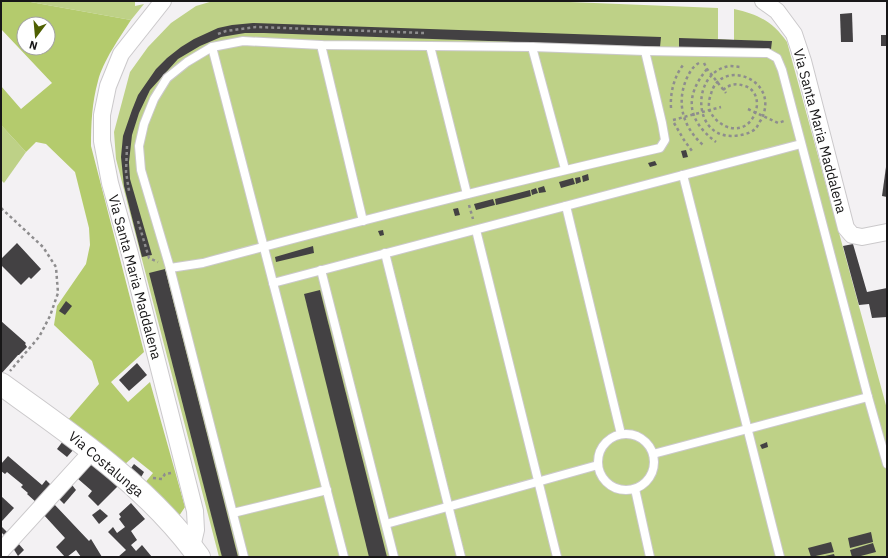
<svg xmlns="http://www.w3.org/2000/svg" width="888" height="558" viewBox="0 0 888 558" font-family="'IBM Plex Sans',sans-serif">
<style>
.green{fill:#bed187}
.forest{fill:#b4cb6d;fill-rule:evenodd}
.building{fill:#434143}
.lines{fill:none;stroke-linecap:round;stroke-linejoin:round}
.lane-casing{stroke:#cbc9cb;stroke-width:10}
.street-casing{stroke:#cbc9cb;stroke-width:18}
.secondary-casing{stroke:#cbc9cb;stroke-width:24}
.path{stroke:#8e8d8e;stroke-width:2.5;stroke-dasharray:3 3;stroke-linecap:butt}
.lane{stroke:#fff;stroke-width:8}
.street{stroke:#fff;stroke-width:16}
.secondary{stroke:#fff;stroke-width:22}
.labels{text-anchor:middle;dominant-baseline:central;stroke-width:4;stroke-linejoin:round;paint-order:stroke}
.street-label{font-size:14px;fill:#181718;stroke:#fff}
</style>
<rect width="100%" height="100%" fill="#f3f1f3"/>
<!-- green -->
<g class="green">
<path d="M25,1H135V6L144,4L131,20Z"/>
<path d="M213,1H545L718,8V39L734,40V9C758,14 773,22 787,42L887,409V557H219L116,159L114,132L130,72L148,47L171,23L196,6Z"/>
<path d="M1,125L26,152L4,183L1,180Z"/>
</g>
<!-- forest -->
<path class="forest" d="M1,1H25L131,20C120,37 103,61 98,81C92,102 91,124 91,146L144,352L111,382L128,402L150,382L185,507L179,516L144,484L153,473L133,457L124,465L67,421L99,384L92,361L54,325L57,306L86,264L90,245L89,228L75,172L46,144L36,142L26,152L1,125V86L21,109L52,83L1,29ZM24,24H48V48H24Z"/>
<!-- building -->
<g class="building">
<path d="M852,13L853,42H841L840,14Z"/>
<path d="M253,23L661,37L660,47L264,33H245L221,37L200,46L178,59L150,90L139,113L132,135L129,162L130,179L152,255L142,257L124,186L121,157L123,136L132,110L138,95L156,69L167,58L181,47L194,39L218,28L232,25Z"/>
<rect x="881" y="35" width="6" height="11"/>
<path d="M679,38L772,41L771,49L679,47Z"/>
<path d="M686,150L688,157L683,158L681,151Z"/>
<path d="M655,161L657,165L650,167L648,163Z"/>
<path d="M886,167H887V197L882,196Z"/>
<path d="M588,174L589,180L583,182L582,176Z"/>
<path d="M580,177L581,182L576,184L575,178Z"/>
<path d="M573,178L575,184L561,188L559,182Z"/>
<path d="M544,186L546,192L539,193L538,188Z"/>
<path d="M536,188L538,193L532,195L531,190Z"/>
<path d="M530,190L531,196L496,205L495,199Z"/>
<path d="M493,199L495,205L476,210L474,204Z"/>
<path d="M458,208L460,215L455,216L453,209Z"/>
<path d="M383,230L384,235L380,236L378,231Z"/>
<path d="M17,243L41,269L31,279L29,277L21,285L1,265V259Z"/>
<path d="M853,244L867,292L887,288V317L872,318L869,304L859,305L843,246Z"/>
<path d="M313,246L314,253L276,262L275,257Z"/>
<path d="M165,269L212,454L238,557H222L149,273Z"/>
<path d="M320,290L387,557H369L304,294Z"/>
<path d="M66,301L72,306L65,315L59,311Z"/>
<path d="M1,321L26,343L25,344L27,347L19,355H18L1,374Z"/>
<path d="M137,363L147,375L129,391L119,380Z"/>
<path d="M63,441L74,449L67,457L57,449Z"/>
<path d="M767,442L768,447L762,449L760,445Z"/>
<path d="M8,456L42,485L46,480L52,486L37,503L27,494L28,493L21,487L23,485L7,472L5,474L1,471V464Z"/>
<path d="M92,462L118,486L98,506L88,496L92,491L77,478Z"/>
<path d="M134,464L144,472L140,479L129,471Z"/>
<path d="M72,485L76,490L64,504L59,499Z"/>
<path d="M1,496L14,508L2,521L1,520Z"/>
<path d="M131,503L145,519L131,531L137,540L131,545L136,551L142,545L152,557H118L126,550L108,532L113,527L117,533L125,527L119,519L121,517L119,514Z"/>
<path d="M54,504L89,541L91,539L102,557H81L76,550L67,557H65L56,547L65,538L43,514Z"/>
<path d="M100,509L108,516L99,524L92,515Z"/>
<path d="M1,526L7,532L4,535L1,532Z"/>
<path d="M871,532L873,542L850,548L848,538Z"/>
<path d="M831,542L834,552L811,557L808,548Z"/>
<path d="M18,543L24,550L18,556L13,548Z"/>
<path d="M873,543L876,552L857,557H852L850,550Z"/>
<path d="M834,554L835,557H825V556Z"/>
</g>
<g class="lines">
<!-- lane casing -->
<g class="lane-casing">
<g id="lane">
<path d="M321,45L363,221"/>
<path d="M430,46L467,194"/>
<path d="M212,47L344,557"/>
<path d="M532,47L565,169"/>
<path d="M683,175L780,557"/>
<path d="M566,206L621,434"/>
<path d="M476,230L557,557"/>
<path d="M385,253L461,557"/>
<path d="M170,268L203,263C355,222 507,183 660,148L665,140L662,123L645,51"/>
<path d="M321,270L394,557"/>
<path d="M273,283L801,144"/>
<circle cx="626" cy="462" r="28"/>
<path d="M653,454L868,397"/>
<path d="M635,489L650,557"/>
<path d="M233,513L327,490"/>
<path d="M386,524L598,465"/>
<path d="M244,557L170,268L141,170L139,146L144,124L154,99L167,78L187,62L212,47L243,41L321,45L532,47L645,51L768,53L777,58L782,70L868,397L887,464"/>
</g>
</g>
<!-- street casing -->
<g class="street-casing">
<g id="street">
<path d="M163,1L121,54L108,86L102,115V141L110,183L130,254L195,511L196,530L192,547"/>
<path d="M763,1L777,11L794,34L803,61L846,228L852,235L862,237L887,232"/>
<path d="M1,551L93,450"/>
</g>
</g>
<!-- secondary casing -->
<g class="secondary-casing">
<path id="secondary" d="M1,384C72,435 147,485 199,557"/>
</g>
<!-- path -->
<g class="path">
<path d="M218,34L226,31L256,27L424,33"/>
<path d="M699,63C693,66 689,73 686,80C676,105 684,128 703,145"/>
<path d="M704,63L707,69L726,93"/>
<path d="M707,69C684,97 687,120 716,142"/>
<path d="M723,90C730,84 736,83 745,86C769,94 754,139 725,126C719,123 713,118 710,111C708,106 709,99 711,94C720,57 782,79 761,120C759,122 758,126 756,128C751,134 739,136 731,136C691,135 692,71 730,66C734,66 738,67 742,67"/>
<path d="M671,108C670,93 674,77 683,65"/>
<path d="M748,109L778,123L784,121"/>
<path d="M673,120L721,107"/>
<path d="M674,123L684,140L692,151"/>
<path d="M127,146L126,172L129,191"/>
<path d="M469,205L473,219"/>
<path d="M1,208L43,247L56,267L58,293L50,316L39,337L10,371"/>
<path d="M138,221L149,258L158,262"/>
<path d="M153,478L162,479L165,474L171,473"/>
</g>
<!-- lane -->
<use href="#lane" class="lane"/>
<!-- street -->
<use href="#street" class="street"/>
<!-- secondary -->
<use href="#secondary" class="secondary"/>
</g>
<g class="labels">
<!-- street labels -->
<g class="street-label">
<text transform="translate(820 131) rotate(75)">Via Santa Maria Maddalena</text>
<text transform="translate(135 277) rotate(75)">Via Santa Maria Maddalena</text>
<text transform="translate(106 464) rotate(40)">Via Costalunga</text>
</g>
</g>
<!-- border -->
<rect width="888" height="558" fill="none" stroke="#181718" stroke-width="4"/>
<!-- north arrow -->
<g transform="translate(36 36) rotate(196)"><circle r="19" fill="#ffffff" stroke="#a3a2a3"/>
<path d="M0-3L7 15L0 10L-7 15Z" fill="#4f6002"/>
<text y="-6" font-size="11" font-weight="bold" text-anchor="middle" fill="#181718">N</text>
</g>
</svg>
